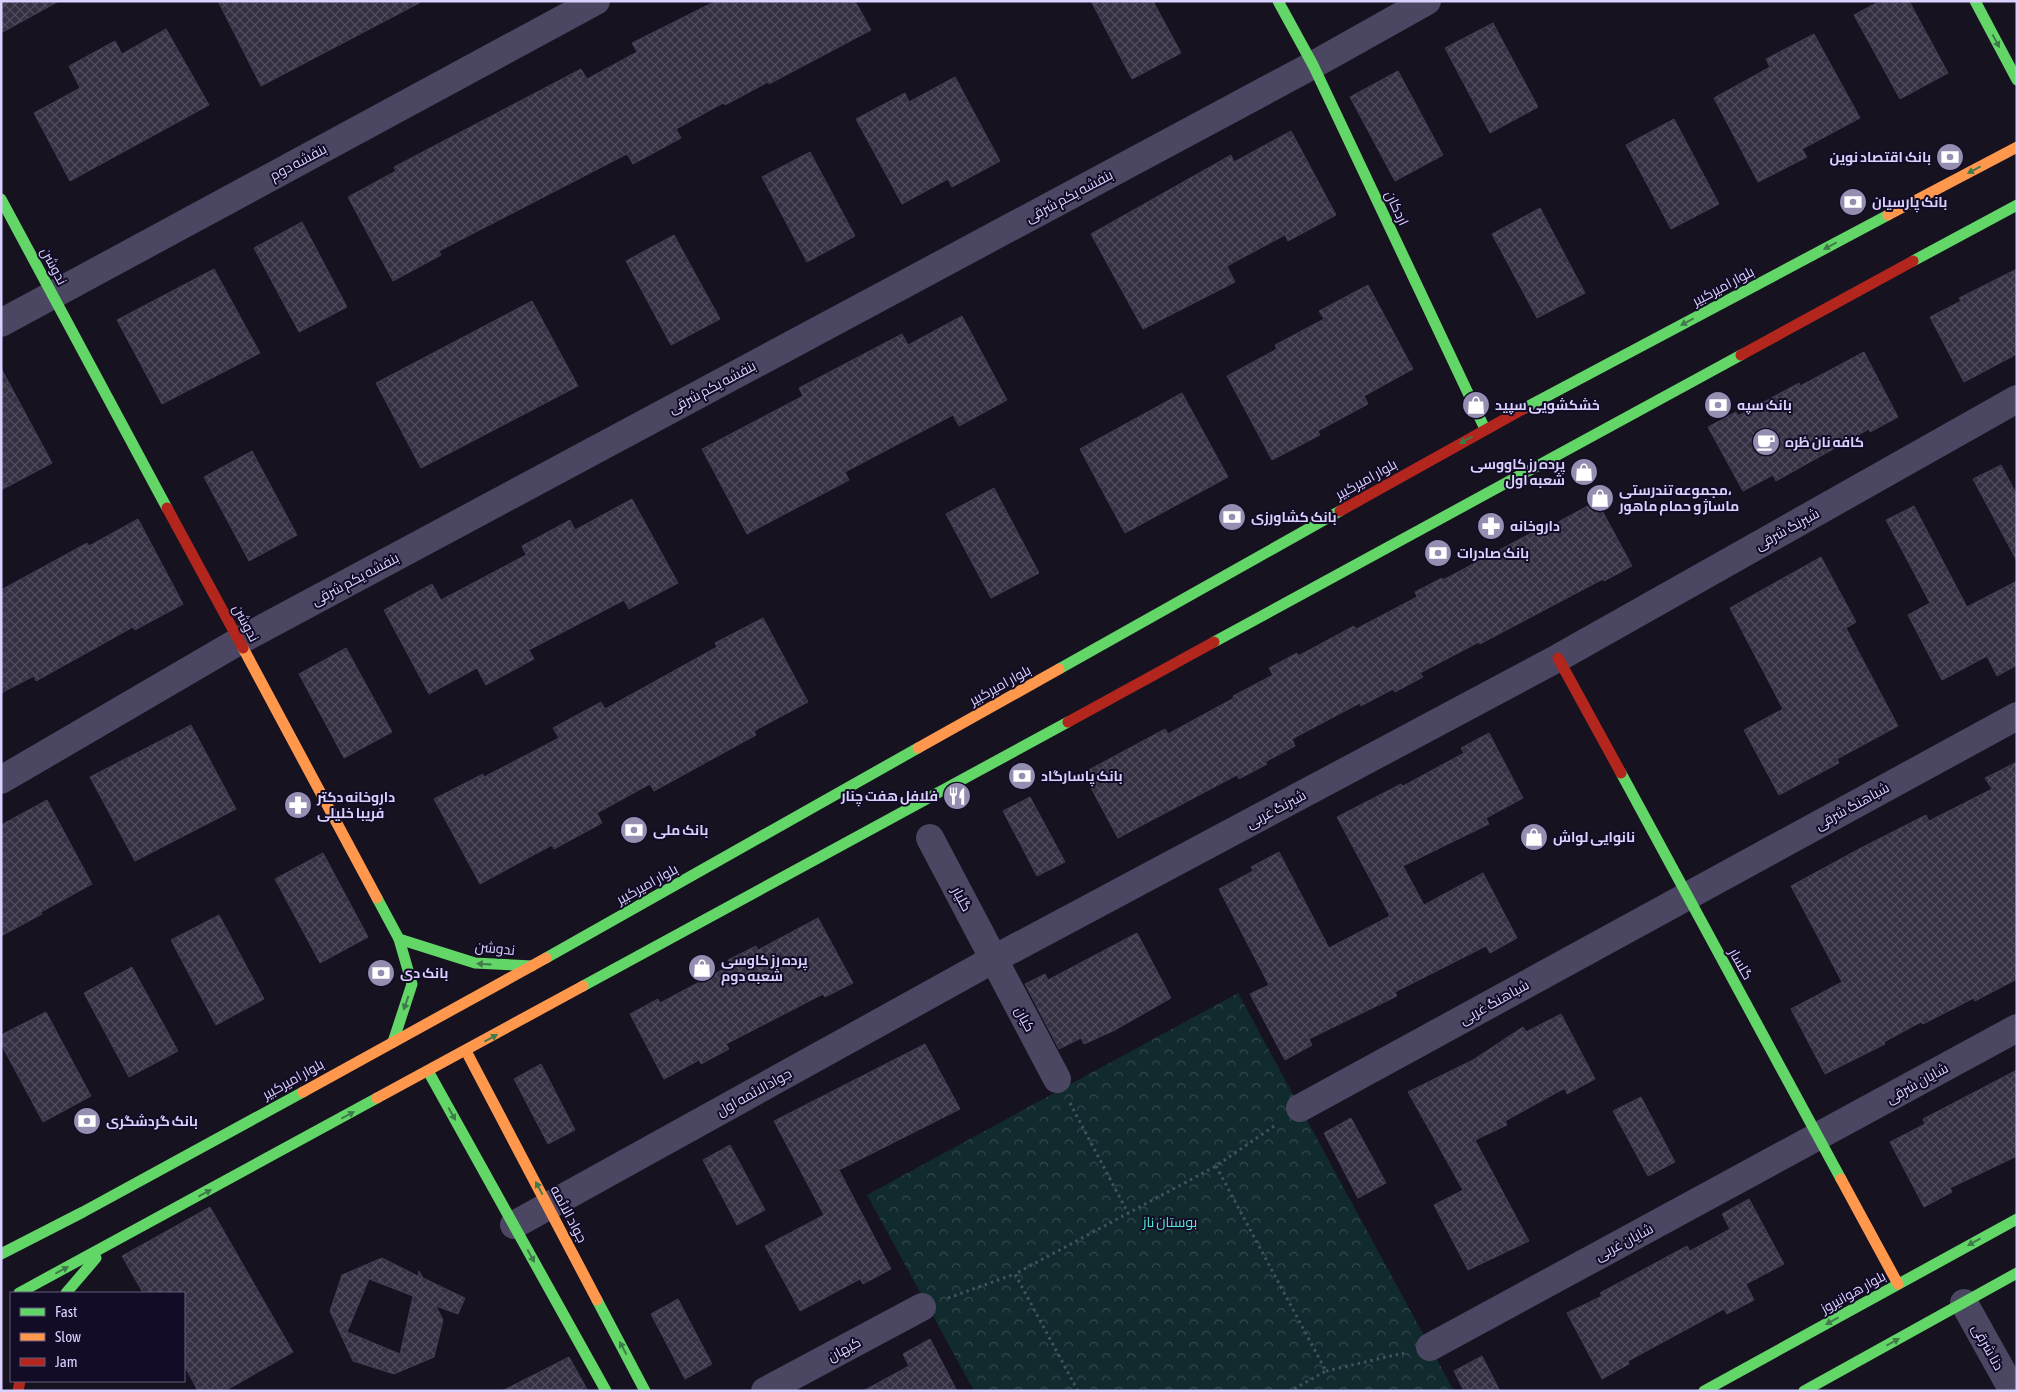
<svg xmlns="http://www.w3.org/2000/svg" width="2018" height="1392" viewBox="0 0 2018 1392" font-family="'Asap Condensed',Cairo,sans-serif">
<style>
.park{fill:url(#park-crowns)}
.building{fill:url(#building-cross-hatch);stroke:#433c55;fill-rule:evenodd}
.lines{fill:none;stroke-linecap:round;stroke-linejoin:round}
.path{stroke:#455162;stroke-width:3;stroke-dasharray:2.5 4;stroke-linecap:butt}
.street{stroke:#4b4661;stroke-width:28}
.fast{stroke:#63d668;stroke-width:11}
.slow{stroke:#ff974d;stroke-width:11}
.jam{stroke:#b3261e;stroke-width:11}
.oneway{fill:#3f7b4a}
.labels{text-anchor:middle;dominant-baseline:central;stroke-width:4;stroke-linejoin:round;paint-order:stroke}
.poi-label{font-size:14px;font-weight:bold;fill:#dbd1ff;stroke:#130c26;text-anchor:start}
.street-label{font-size:14px;fill:#dbd1ff;stroke:#130c26}
.park-label{font-size:14px;fill:#51ebd5;stroke:#130c26}
</style>
<defs>
<pattern id="park-crowns" width="20" height="18" patternUnits="userSpaceOnUse" patternTransform="scale(1.25)"><rect width="20" height="18" fill="#102a2e"/><path d="M2 6a3 3 0 1 1 6 0M12 15a3 3 0 1 1 6 0" fill="none" stroke="#32484d"/></pattern>
<pattern id="building-cross-hatch" width="8" height="8" patternUnits="userSpaceOnUse" patternTransform="scale(1.25)"><rect width="8" height="8" fill="#343042"/><path d="M0 0l8 8M0 8l8-8" fill="none" stroke="#514d5e"/></pattern>
</defs>
<rect width="100%" height="100%" fill="#161220"/>
<!-- park -->
<path class="park" d="M1238,993L1454,1391H974L867,1195Z"/>
<!-- building -->
<g class="building">
<path d="M1,1H59L1,33Z"/>
<path d="M218,1H423L261,86Z"/>
<path d="M716,1H855L871,30L769,84L768,82L725,105L723,103L676,129L681,138L633,164L627,154L439,251L441,255L393,281L348,197L396,171L394,167L581,69L587,79L637,52L632,43Z"/>
<path d="M1091,1H1153L1181,53L1132,79Z"/>
<path d="M1880,1H1909L1948,73L1900,99L1854,15Z"/>
<path d="M1493,23L1538,107L1490,133L1445,48Z"/>
<path d="M166,29L209,105L70,181L34,113L80,88L69,66L115,41L122,54Z"/>
<path d="M1814,34L1860,118L1802,149L1807,157L1758,182L1714,98L1770,67L1766,59Z"/>
<path d="M1398,71L1443,155L1395,181L1350,97Z"/>
<path d="M955,77L1000,161L952,187L948,179L902,204L856,119L905,93L909,102Z"/>
<path d="M1674,119L1719,204L1671,229L1626,145Z"/>
<path d="M1291,131L1336,215L1288,241L1285,235L1227,266L1235,282L1143,329L1091,234L1231,155L1234,162Z"/>
<path d="M810,152L855,236L807,262L762,177Z"/>
<path d="M1540,208L1585,293L1537,318L1492,234Z"/>
<path d="M302,222L347,307L299,332L254,248Z"/>
<path d="M674,235L720,319L671,345L626,261Z"/>
<path d="M214,269L260,353L162,404L117,320Z"/>
<path d="M2017,269V354L1964,382L1930,317L1961,301L1959,298Z"/>
<path d="M1368,285L1413,369L1364,396L1368,404L1318,431L1320,435L1272,460L1227,376L1277,349L1275,345L1324,319L1319,311Z"/>
<path d="M532,301L578,386L421,468L376,383Z"/>
<path d="M962,316L1007,400L959,426L953,415L845,472L849,480L747,534L702,449L803,396L799,388L902,334L908,345Z"/>
<path d="M1864,352L1898,417L1870,432L1869,429L1776,481L1773,475L1743,491L1708,427L1736,412L1738,416L1799,383L1800,386Z"/>
<path d="M1,368L52,463L1,490Z"/>
<path d="M1182,393L1228,477L1125,533L1080,449Z"/>
<path d="M252,451L297,535L249,561L204,477Z"/>
<path d="M2001,465L2017,495V561L1973,479Z"/>
<path d="M994,488L1039,573L991,598L946,514Z"/>
<path d="M632,499L678,583L629,609L624,600L529,650L534,659L486,685L477,668L429,694L384,610L432,584L441,600L526,555L522,546L570,520L575,530Z"/>
<path d="M1597,501L1632,566L1604,581L1603,579L1480,644L1479,642L1420,673L1423,677L1395,692L1393,689L1361,706L1360,703L1292,739L1295,746L1265,762L1267,764L1239,779L1237,775L1118,838L1083,773L1165,729L1168,734L1234,698L1233,696L1273,675L1269,668L1297,653L1298,656L1354,626L1356,629L1417,597L1415,592L1442,578L1443,580L1537,530L1538,533Z"/>
<path d="M1914,506L1967,607L2017,581V665L1997,676L1987,656L1942,680L1908,615L1930,603L1886,520Z"/>
<path d="M138,519L183,604L135,630L133,627L36,681L34,676L1,693V590L87,543L89,546Z"/>
<path d="M1821,557L1856,622L1846,628L1898,726L1837,759L1839,763L1779,795L1744,730L1783,709L1730,608Z"/>
<path d="M763,618L808,702L754,731L756,735L654,791L650,784L597,813L602,823L554,849L552,845L480,884L434,799L483,774L484,777L559,738L553,728L601,702L605,709L717,647L715,643Z"/>
<path d="M346,648L392,732L344,758L299,674Z"/>
<path d="M191,725L236,809L135,861L90,777Z"/>
<path d="M1489,733L1523,798L1486,818L1489,824L1403,866L1424,905L1483,873L1517,938L1490,953L1486,946L1395,992L1397,996L1309,1039L1312,1045L1285,1060L1250,994L1269,985L1219,889L1253,871L1251,867L1279,852L1329,948L1390,916L1337,817L1401,784L1403,786L1464,753L1461,748Z"/>
<path d="M2017,762V979L1975,1001L1974,998L1923,1024L1921,1022L1884,1042L1885,1044L1825,1074L1791,1009L1842,982L1791,886L1859,849L1926,815L1929,821L1992,789L1985,778Z"/>
<path d="M1030,797L1065,862L1037,876L1003,811Z"/>
<path d="M47,800L92,884L41,912L42,914L1,936V825Z"/>
<path d="M323,853L368,937L320,963L275,879Z"/>
<path d="M219,915L264,999L216,1025L171,940Z"/>
<path d="M818,918L853,983L825,997L823,994L726,1044L729,1049L701,1064L699,1060L664,1079L630,1014L658,999L660,1003L731,965L728,960L756,946L758,950Z"/>
<path d="M1137,933L1171,998L1115,1030L1084,1044L1081,1038L1059,1049L1025,984L1045,974L1048,980Z"/>
<path d="M132,967L178,1051L129,1077L84,993Z"/>
<path d="M46,1012L91,1096L43,1122L1,1044V1035Z"/>
<path d="M1561,1014L1595,1079L1567,1094L1565,1088L1505,1121L1507,1125L1475,1140L1529,1241L1468,1270L1434,1205L1463,1190L1408,1092L1473,1060L1523,1027L1526,1032Z"/>
<path d="M925,1044L960,1109L839,1170L891,1269L863,1284L860,1279L800,1311L765,1246L824,1215L774,1121Z"/>
<path d="M541,1064L575,1130L548,1144L514,1079Z"/>
<path d="M2017,1070V1156L1950,1188L1952,1192L1924,1207L1890,1142L1925,1124L1923,1119Z"/>
<path d="M1641,1097L1675,1162L1648,1176L1613,1111Z"/>
<path d="M1351,1118L1386,1183L1358,1198L1324,1133Z"/>
<path d="M730,1145L765,1210L737,1225L703,1160Z"/>
<path d="M1749,1199L1784,1264L1746,1284L1754,1300L1727,1314L1724,1309L1628,1361L1629,1364L1602,1379L1567,1313L1602,1296L1600,1293L1687,1246L1690,1251L1730,1229L1722,1214Z"/>
<path d="M210,1207L293,1352L225,1391H198L184,1365V1293H143L122,1256Z"/>
<path d="M382,1258L418,1276L419,1271L423,1278L465,1298L458,1314L436,1306L443,1320L434,1357L394,1374L353,1361L330,1311L342,1275ZM369,1279L413,1296L400,1354L347,1332Z"/>
<path d="M678,1299L712,1364L685,1379L651,1314Z"/>
<path d="M930,1339L957,1391H863L909,1366L903,1354Z"/>
<path d="M1482,1356L1500,1391H1464L1454,1371Z"/>
<path d="M569,1357L588,1391H502Z"/>
</g>
<g class="lines">
<!-- path -->
<g class="path">
<path d="M1070,1103L1128,1213"/>
<path d="M1216,1166L1326,1371L1290,1391"/>
<path d="M948,1298L1015,1274"/>
<path d="M1326,1371L1404,1353"/>
<path d="M1078,1391L1015,1274L1216,1166L1277,1124"/>
</g>
<!-- street -->
<g class="street">
<path d="M1,323L596,1"/>
<path d="M1,780L239,641L1313,65L1427,1"/>
<path d="M930,838L1057,1079"/>
<path d="M1300,1108L2017,716"/>
<path d="M514,1225L994,959L1558,658L2017,399"/>
<path d="M1964,1303L2013,1391"/>
<path d="M1430,1347L2017,1028"/>
<path d="M765,1391L922,1307"/>
</g>
<!-- fast -->
<g class="fast">
<path d="M1278,1L1313,65L1485,429"/>
<path d="M1975,1L2017,80"/>
<path d="M1,199L167,508"/>
<path d="M1913,261L2017,205"/>
<path d="M1523,409L1888,215"/>
<path d="M1214,642L1741,355"/>
<path d="M1059,669L1340,511"/>
<path d="M1621,773L1841,1179"/>
<path d="M377,898L399,939L412,984L393,1042"/>
<path d="M399,939L475,963L532,966"/>
<path d="M546,958L918,748"/>
<path d="M583,986L1068,722"/>
<path d="M428,1071L606,1391"/>
<path d="M1,1254L83,1212L303,1092"/>
<path d="M19,1293L377,1098"/>
<path d="M66,1293L96,1258"/>
<path d="M597,1300L645,1391"/>
<path d="M1704,1391L2017,1219"/>
<path d="M1804,1391L2017,1273"/>
</g>
<!-- slow -->
<g class="slow">
<path d="M1888,215L2017,147"/>
<path d="M243,648L377,898"/>
<path d="M918,748L1059,669"/>
<path d="M466,1051L597,1300"/>
<path d="M303,1092L546,958"/>
<path d="M377,1098L583,986"/>
<path d="M1841,1179L1898,1284"/>
</g>
<!-- jam -->
<g class="jam">
<path d="M1741,355L1913,261"/>
<path d="M167,508L243,648"/>
<path d="M1340,511L1523,409"/>
<path d="M1558,658L1621,773"/>
<path d="M1068,722L1214,642"/>
<path d="M18,1391L20,1381"/>
</g>
</g>
<!-- one-way arrows -->
<defs><path id="oneway-solid" d="M-6-.8H1V-3.2L6.5 0L1 3.2V.8H-6Z" transform="scale(1.25)"/></defs>
<g class="oneway">
<use href="#oneway-solid" transform="translate(1996 41) rotate(62)"/>
<use href="#oneway-solid" transform="translate(1974 170) rotate(152)"/>
<use href="#oneway-solid" transform="translate(1830 246) rotate(152)"/>
<use href="#oneway-solid" transform="translate(1687 322) rotate(152)"/>
<use href="#oneway-solid" transform="translate(1466 440) rotate(151)"/>
<use href="#oneway-solid" transform="translate(484 964) rotate(-177)"/>
<use href="#oneway-solid" transform="translate(406 1003) rotate(109)"/>
<use href="#oneway-solid" transform="translate(491 1038) rotate(-29)"/>
<use href="#oneway-solid" transform="translate(452 1114) rotate(61)"/>
<use href="#oneway-solid" transform="translate(348 1115) rotate(-28)"/>
<use href="#oneway-solid" transform="translate(539 1188) rotate(-118)"/>
<use href="#oneway-solid" transform="translate(205 1193) rotate(-28)"/>
<use href="#oneway-solid" transform="translate(1974 1242) rotate(151)"/>
<use href="#oneway-solid" transform="translate(531 1256) rotate(61)"/>
<use href="#oneway-solid" transform="translate(62 1270) rotate(-28)"/>
<use href="#oneway-solid" transform="translate(1832 1321) rotate(151)"/>
<use href="#oneway-solid" transform="translate(1893 1342) rotate(-29)"/>
<use href="#oneway-solid" transform="translate(623 1348) rotate(-118)"/>
</g>
<!-- icons -->
<defs>
<g id="bank-disc" transform="scale(1.4375)"><circle r="9.5" fill="#968eb1" stroke="#130c26"/><path d="M-6-4H6V4H-6ZM0-2.3a2.3 2.3 0 1 0 0 4.6a2.3 2.3 0 1 0 0-4.6Z" fill="#fff"/></g>
<g id="shop-disc" transform="scale(1.4375)"><circle r="9.5" fill="#968eb1" stroke="#130c26"/><path d="M-5-2.5h2.3a2.7 3.5 0 0 1 5.4 0H5L5.5 6h-11ZM-1.5-2.5h3a1.5 2.3 0 0 0-3 0Z" fill="#fff"/></g>
<g id="cafe-disc" transform="scale(1.4375)"><circle r="9.5" fill="#968eb1" stroke="#130c26"/><path d="M-5.5-4.5H6V0H3Q3 3.5 0 3.5H-2.5Q-5.5 3.5-5.5 0ZM3-3.2v2h1.7v-2ZM-6 4.5H4V6H-6Z" fill="#fff"/></g>
<g id="pharmacy-disc" transform="scale(1.4375)"><circle r="9.5" fill="#968eb1" stroke="#130c26"/><path d="M-2-6h4v4h4v4h-4v4h-4v-4h-4v-4h4Z" fill="#fff"/></g>
<g id="restaurant-disc" transform="scale(1.4375)"><circle r="9.5" fill="#968eb1" stroke="#130c26"/><path d="M-5-6h1v4h1v-4h1v4h1v-4h1v5L-1.5 .5V6h-2V.5L-5-1ZM5-6V6H3V1.5H1.5Q1.5-4 5-6Z" fill="#fff"/></g>
</defs>
<g fill-rule="evenodd">
<use href="#bank-disc" x="1950" y="157"/>
<use href="#bank-disc" x="1853" y="202"/>
<use href="#shop-disc" x="1476" y="405"/>
<use href="#bank-disc" x="1718" y="405"/>
<use href="#cafe-disc" x="1766" y="442"/>
<use href="#shop-disc" x="1584" y="472"/>
<use href="#shop-disc" x="1600" y="498"/>
<use href="#bank-disc" x="1232" y="517"/>
<use href="#pharmacy-disc" x="1491" y="526"/>
<use href="#bank-disc" x="1438" y="553"/>
<use href="#bank-disc" x="1022" y="776"/>
<use href="#restaurant-disc" x="957" y="796"/>
<use href="#pharmacy-disc" x="298" y="805"/>
<use href="#bank-disc" x="634" y="830"/>
<use href="#shop-disc" x="1534" y="837"/>
<use href="#shop-disc" x="702" y="968"/>
<use href="#bank-disc" x="381" y="973"/>
<use href="#bank-disc" x="87" y="1121"/>
</g>
<g class="labels">
<!-- poi labels -->
<g class="poi-label">
<text x="1931" y="157" text-anchor="end">بانک اقتصاد نوین</text>
<text x="1872" y="202">بانک پارسیان</text>
<text x="1495" y="405">خشکشویی سپید</text>
<text x="1737" y="405">بانک سپه</text>
<text x="1785" y="442">کافه نان طُره</text>
<text x="1565" y="464" text-anchor="end">پرده رز کاووسی<tspan x="1565" dy="16">شعبه اول</tspan></text>
<text x="1619" y="490">مجموعه تندرستی،<tspan x="1619" dy="16">ماساژ و حمام ماهور</tspan></text>
<text x="1251" y="517">بانک کشاورزی</text>
<text x="1510" y="526">داروخانه</text>
<text x="1457" y="553">بانک صادرات</text>
<text x="1041" y="776">بانک پاسارگاد</text>
<text x="938" y="796" text-anchor="end">فلافل هفت چنار</text>
<text x="317" y="797">داروخانه دکتر<tspan x="317" dy="16">فریبا خلیلی</tspan></text>
<text x="653" y="830">بانک ملی</text>
<text x="1553" y="837">نانوایی لواش</text>
<text x="721" y="960">پرده رز کاوسی<tspan x="721" dy="16">شعبه دوم</tspan></text>
<text x="400" y="973">بانک دی</text>
<text x="106" y="1121">بانک گردشگری</text>
</g>
<!-- street labels -->
<g class="street-label">
<text transform="translate(298 162) rotate(-28)">بنفشه دوم</text>
<text transform="translate(1069 196) rotate(-28)">بنفشه یکم شرقی</text>
<text transform="translate(1397 208) rotate(65)">اردکان</text>
<text transform="translate(54 266) rotate(62)">ندوشن</text>
<text transform="translate(1723 286) rotate(-28)">بلوار امیرکبیر</text>
<text transform="translate(712 387) rotate(-28)">بنفشه یکم شرقی</text>
<text transform="translate(1366 479) rotate(-29)">بلوار امیرکبیر</text>
<text transform="translate(1787 529) rotate(-29)">شبرنگ شرقی</text>
<text transform="translate(355 579) rotate(-28)">بنفشه یکم شرقی</text>
<text transform="translate(246 623) rotate(62)">ندوشن</text>
<text transform="translate(1000 685) rotate(-29)">بلوار امیرکبیر</text>
<text transform="translate(1852 806) rotate(-29)">شباهنگ شرقی</text>
<text transform="translate(1276 809) rotate(-28)">شبرنگ غربی</text>
<text transform="translate(647 884) rotate(-29)">بلوار امیرکبیر</text>
<text transform="translate(962 899) rotate(62)">گلیار</text>
<text transform="translate(495 948) rotate(6)">ندوشن</text>
<text transform="translate(1741 964) rotate(61)">گلسار</text>
<text transform="translate(1494 1002) rotate(-29)">شباهنگ غربی</text>
<text transform="translate(1025 1019) rotate(62)">کیان</text>
<text transform="translate(293 1079) rotate(-29)">بلوار امیرکبیر</text>
<text transform="translate(1917 1083) rotate(-29)">شایان شرقی</text>
<text transform="translate(754 1092) rotate(-29)">جوادالائمه اول</text>
<text transform="translate(569 1214) rotate(62)">جواد الائمه</text>
<text transform="translate(1624 1242) rotate(-28)">شایان غربی</text>
<text transform="translate(1853 1292) rotate(-29)">بلوار هوانیروز</text>
<text transform="translate(1988 1347) rotate(61)">دنا شرقی</text>
<text transform="translate(844 1349) rotate(-28)">کیهان</text>
</g>
<!-- park labels -->
<g class="park-label">
<text x="1170" y="1222">بوستان ناز</text>
</g>
</g>
<!-- border -->
<rect width="2018" height="1392" fill="none" stroke="#dbd1ff" stroke-width="5"/>
<!-- legend -->
<rect x="10" y="1292" width="175" height="90" fill="#130c26" stroke="#635b7d"/>
<rect x="20" y="1308" width="25" height="8" fill="#63d668" stroke="#635b7d"/>
<text x="55" y="1317" font-size="15" fill="#dbd1ff">Fast</text>
<rect x="20" y="1333" width="25" height="8" fill="#ff974d" stroke="#635b7d"/>
<text x="55" y="1342" font-size="15" fill="#dbd1ff">Slow</text>
<rect x="20" y="1358" width="25" height="8" fill="#b3261e" stroke="#635b7d"/>
<text x="55" y="1367" font-size="15" fill="#dbd1ff">Jam</text>
</svg>
